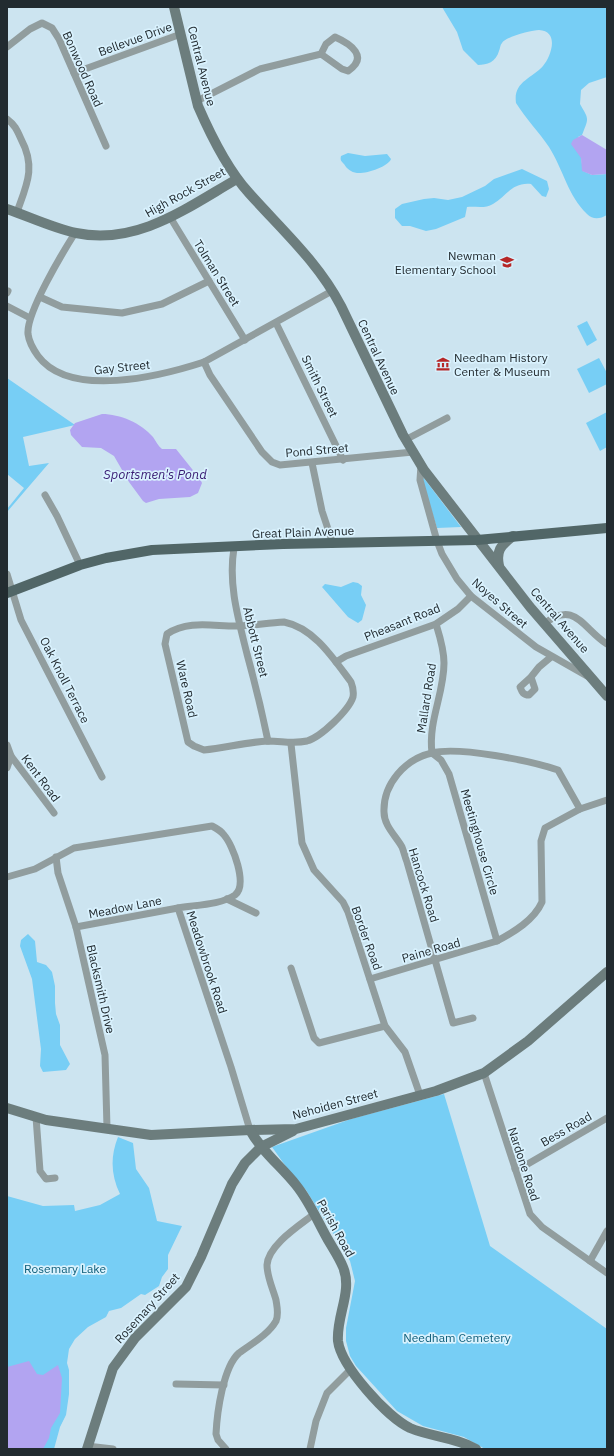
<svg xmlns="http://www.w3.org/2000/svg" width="614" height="1456" viewBox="0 0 614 1456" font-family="'IBM Plex Sans',sans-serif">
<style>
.green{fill:#77cef5}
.water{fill:#b2a4f1}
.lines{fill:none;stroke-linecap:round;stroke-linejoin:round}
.street{stroke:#919d9e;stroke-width:7}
.secondary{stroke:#6c7d7d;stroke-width:10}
.primary{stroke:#516667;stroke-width:10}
.labels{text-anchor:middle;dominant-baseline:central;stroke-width:3.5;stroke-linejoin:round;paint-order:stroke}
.street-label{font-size:12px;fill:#222b30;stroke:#d9f2fe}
.poi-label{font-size:12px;fill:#222b30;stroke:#d9f2fe;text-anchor:end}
.park-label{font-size:12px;fill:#0b5c78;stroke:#d9f2fe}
.water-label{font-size:13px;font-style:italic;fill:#381a72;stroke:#d9f2fe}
</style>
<rect width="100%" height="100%" fill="#cce4f0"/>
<!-- green -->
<g class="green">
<path d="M442,7H607V77L589,83L581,90L580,104C589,120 589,117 582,135L578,137L583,171L592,175L607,174V215C600,219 593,220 587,214C568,196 563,169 549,147C539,132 526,119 516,103C513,82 531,79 543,66C551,57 560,31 539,30C532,30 505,37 502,43C500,45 500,49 499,51C496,62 487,65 478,65L463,50L457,32Z"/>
<path d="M348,153L365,156L387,154L391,159C388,167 366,174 357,173C351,172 347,169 344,164C341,161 340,160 341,156Z"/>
<path d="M522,169L547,181L549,189L546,197L542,196L531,184C512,182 507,196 493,204C485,209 476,206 467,207L465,217L436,229L426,231L410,226H402L395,218V209L402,204L424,199L434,198L448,200L462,197L485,186L494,179Z"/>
<path d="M587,321L597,340L587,346L577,326Z"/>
<path d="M599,358L607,373V384L589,393L577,369Z"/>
<path d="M7,378L75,425L23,437L29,466L49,463L7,512V509L24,488L7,474Z"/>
<path d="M607,412V447L600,451L586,423Z"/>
<path d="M423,477L461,527L437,528L422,480Z"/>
<path d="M353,582L358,583L362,586L361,595L366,605L362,620L358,623L348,617L322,587L325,584L341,587Z"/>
<path d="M28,934L35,941L37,962L46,965L52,972L55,986V1003L56,1014L60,1025V1045L70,1064L66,1070L43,1072L40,1066L41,1049L32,979L20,946L21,940Z"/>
<path d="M444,1094L490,1246L607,1329L606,1449H485L464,1437L423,1426L397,1411L356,1366L350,1356L346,1341V1328L355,1281L350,1261L306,1190L292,1175L272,1147L351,1119Z"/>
<path d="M118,1137L133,1143L136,1169L149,1188L157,1221L182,1226L168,1255V1269L162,1277L159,1286L145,1295L141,1294L121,1308L109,1311L106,1317L88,1327L75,1339L69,1349L67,1363L69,1370V1394L66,1415L60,1427L54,1449H7V1196L43,1206L74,1205L75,1211L100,1205L120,1194C111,1175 110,1157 118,1137Z"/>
</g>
<!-- water -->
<g class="water">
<path d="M582,135L607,150V174L592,175L582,171L581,158L571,144L573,140Z"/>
<path d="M102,414C120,414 141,423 153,437C156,441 158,446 162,449H176L200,479L202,483L198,493L190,497L159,499L146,503L143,501L129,482L114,456L101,448L82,447L71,435L70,430L75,423Z"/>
<path d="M29,1361L37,1374L43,1375L58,1365L62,1378L60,1413L51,1428L49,1438L43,1449H7V1367Z"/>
</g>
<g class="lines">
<!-- street -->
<g class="street">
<path d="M7,47L30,29L42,23L52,28L59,39L106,146"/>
<path d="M74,73L181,34"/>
<path d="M197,101L260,69L321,54L326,44L335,37C351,44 369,57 348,71L342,69L321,54"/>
<path d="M7,119C15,125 17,130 21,139C36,167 27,184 17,212"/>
<path d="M170,217L245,340"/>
<path d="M75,233C63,252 26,313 28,334C29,342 33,349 38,356C70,399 161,376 204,362L332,291"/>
<path d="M7,293L8,291"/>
<path d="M40,297L62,307L122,313L162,304L209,281"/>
<path d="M7,306L30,318"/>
<path d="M276,323L343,460"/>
<path d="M204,362L210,375L262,452L272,462L280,465L413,452"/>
<path d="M405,440L447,418"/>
<path d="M312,463L322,511L333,544"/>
<path d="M421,465L420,480L437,541L442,554L457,579L471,596L536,647L587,676"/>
<path d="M45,495L57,516L80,565"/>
<path d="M234,548C228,584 238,618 247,654C255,683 262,712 268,741"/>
<path d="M7,574L21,620L102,777"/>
<path d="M284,622C314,628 333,658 351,682C353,687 354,691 353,697C349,710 321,737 307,741C293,744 282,741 268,741C247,742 225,748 204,750L194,746L188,742L165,644L167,634C189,619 216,627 240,626C255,625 269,623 284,622Z"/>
<path d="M544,624C575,599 583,629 607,644"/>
<path d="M336,662L346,656L436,624L458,609L471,596"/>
<path d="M531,677L520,687C522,692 523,695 529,695L535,689L531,677L539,667L551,657"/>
<path d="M291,744L302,843L314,870L343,902L348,912L385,1026L405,1052L420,1095"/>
<path d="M7,745L11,756L7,768"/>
<path d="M432,753L441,760L449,774L497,941C514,932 534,920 542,902L541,841L545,828L580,809"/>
<path d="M432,753C428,721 444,694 444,663C444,649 440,637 436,624"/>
<path d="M11,756L54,813"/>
<path d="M56,857L58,873L76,927L105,1055L107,1128"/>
<path d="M7,877L35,869L74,848L212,826C216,828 221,831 224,835C233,845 248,885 235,895C221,905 195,905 178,908L231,1067L250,1130"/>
<path d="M227,899L256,913"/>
<path d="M76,927L178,908"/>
<path d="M291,968L314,1038L319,1043L385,1026"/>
<path d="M370,979L497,941"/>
<path d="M473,1018L453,1023L407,862C405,857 404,852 402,847C396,836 384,826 384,812C383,784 405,759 432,753C458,746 532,761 558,770L580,809L607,800"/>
<path d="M484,1073L530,1214L542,1227L607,1273"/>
<path d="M36,1117L40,1171L46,1179L55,1178"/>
<path d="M515,1169L526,1165L607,1118"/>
<path d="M590,1261L607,1231"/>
<path d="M176,1384L224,1385"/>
<path d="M87,1446L113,1449"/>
<path d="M226,1449L218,1440L216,1434C217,1413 223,1367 239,1353C251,1344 268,1335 276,1321C279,1314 277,1307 276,1300C273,1289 267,1277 267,1265C268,1245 300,1225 314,1214"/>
<path d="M310,1449L316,1421L327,1393L350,1370"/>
</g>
<!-- secondary -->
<g class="secondary">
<path d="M174,7L198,106C211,136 227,169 249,193C282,230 318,262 341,306L403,435L424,470L530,607L607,696"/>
<path d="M7,209C30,217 53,228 76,233C137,246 188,207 237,179"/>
<path d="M499,566C496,551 500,546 513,536"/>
<path d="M7,1108L46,1120L151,1135L250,1130L296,1129L436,1091L484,1073L528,1041L607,972"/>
<path d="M250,1130C262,1152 281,1166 296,1185C309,1201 317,1220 327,1238C332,1247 339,1257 343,1267C353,1291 336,1316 338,1341C341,1366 387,1417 410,1428C431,1437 456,1437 476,1449"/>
<path d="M87,1449L113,1368L135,1338L186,1287L201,1257L232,1184L245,1163L261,1147L293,1131"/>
</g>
<!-- primary -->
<path class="primary" d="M7,593L80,565L106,558L152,550L283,544L477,540L607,528"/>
</g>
<!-- icons -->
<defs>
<g id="school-bare" transform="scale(1.08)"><path d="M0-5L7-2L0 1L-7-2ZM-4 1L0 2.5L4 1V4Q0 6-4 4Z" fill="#b62727" stroke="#d9f2fe" stroke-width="2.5" paint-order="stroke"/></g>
<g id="museum-bare" transform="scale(1.08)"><path d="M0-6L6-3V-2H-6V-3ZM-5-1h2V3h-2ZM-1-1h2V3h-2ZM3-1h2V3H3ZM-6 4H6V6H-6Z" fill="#b62727" stroke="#d9f2fe" stroke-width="2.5" paint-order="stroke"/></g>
</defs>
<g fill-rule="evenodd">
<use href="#school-bare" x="507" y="262"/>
<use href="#museum-bare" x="443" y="364"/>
</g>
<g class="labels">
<!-- street labels -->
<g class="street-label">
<text transform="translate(135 39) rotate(-20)">Bellevue Drive</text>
<text transform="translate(202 66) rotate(76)">Central Avenue</text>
<text transform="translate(83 69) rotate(66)">Bonwood Road</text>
<text transform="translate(185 192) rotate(-29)">High Rock Street</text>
<text transform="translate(217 273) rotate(58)">Tolman Street</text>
<text transform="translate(379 357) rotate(65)">Central Avenue</text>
<text transform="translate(122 367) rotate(-6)">Gay Street</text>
<text transform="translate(320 386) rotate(64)">Smith Street</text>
<text transform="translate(317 450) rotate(-5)">Pond Street</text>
<text transform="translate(303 532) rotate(-2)">Great Plain Avenue</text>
<text transform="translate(500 603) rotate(41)">Noyes Street</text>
<text transform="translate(560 620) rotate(49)">Central Avenue</text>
<text transform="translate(402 622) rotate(-22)">Pheasant Road</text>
<text transform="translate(256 642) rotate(76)">Abbott Street</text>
<text transform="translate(65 680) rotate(63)">Oak Knoll Terrace</text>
<text transform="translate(187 689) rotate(77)">Ware Road</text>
<text transform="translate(426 698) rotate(-81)">Mallard Road</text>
<text transform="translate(41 778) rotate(53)">Kent Road</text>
<text transform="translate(480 842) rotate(74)">Meetinghouse Circle</text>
<text transform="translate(424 885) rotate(73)">Hancock Road</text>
<text transform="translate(125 907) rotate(-11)">Meadow Lane</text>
<text transform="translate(367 938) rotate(70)">Border Road</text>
<text transform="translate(431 950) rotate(-16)">Paine Road</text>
<text transform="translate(207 962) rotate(72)">Meadowbrook Road</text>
<text transform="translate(101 989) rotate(77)">Blacksmith Drive</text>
<text transform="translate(335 1104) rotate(-15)">Nehoiden Street</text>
<text transform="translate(566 1129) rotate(-30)">Bess Road</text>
<text transform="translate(524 1164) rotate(72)">Nardone Road</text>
<text transform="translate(336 1228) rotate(61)">Parish Road</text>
<text transform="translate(147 1308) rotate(-48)">Rosemary Street</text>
</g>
<!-- poi labels -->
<g class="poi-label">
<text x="496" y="255">Newman<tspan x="496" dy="14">Elementary School</tspan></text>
<text x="454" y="357" text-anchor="start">Needham History<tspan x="454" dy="14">Center &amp; Museum</tspan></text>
</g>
<!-- park labels -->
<g class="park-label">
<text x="65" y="1268">Rosemary Lake</text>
<text x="457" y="1337">Needham Cemetery</text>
</g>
<!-- water labels -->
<g class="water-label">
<text x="155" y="474">Sportsmen's Pond</text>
</g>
</g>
<!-- border -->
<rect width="614" height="1456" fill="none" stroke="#222b30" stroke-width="16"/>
</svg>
